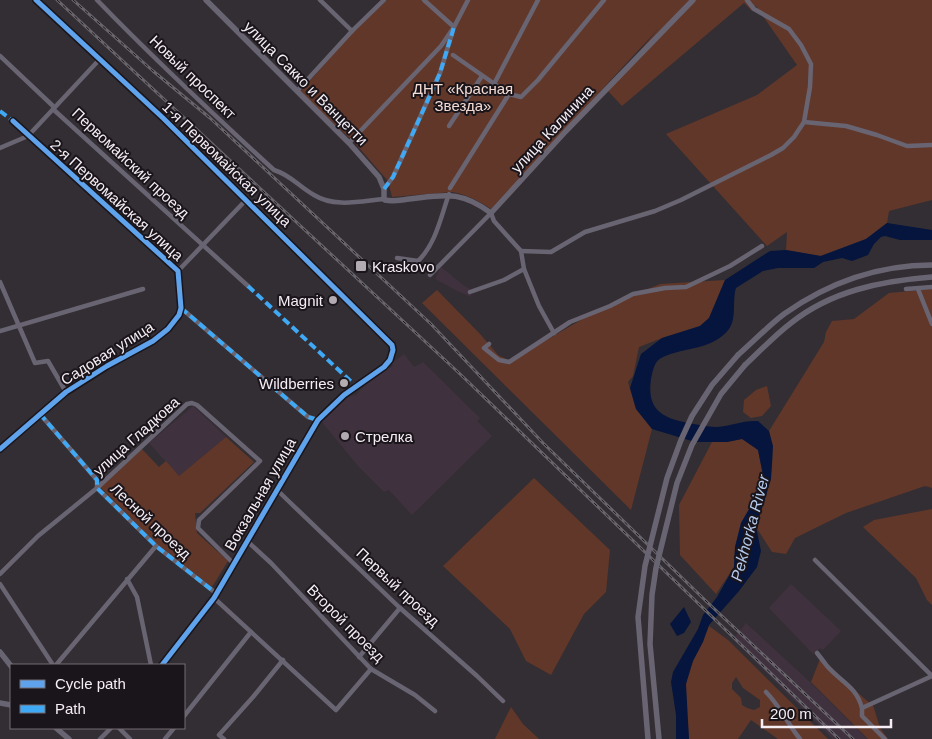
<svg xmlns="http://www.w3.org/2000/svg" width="932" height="739" viewBox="0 0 932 739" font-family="Arial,sans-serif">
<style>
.built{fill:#40313e}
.green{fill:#613729;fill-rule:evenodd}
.water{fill:#05153d}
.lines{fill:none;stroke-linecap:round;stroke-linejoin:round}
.minor{stroke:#696472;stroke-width:4.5}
.major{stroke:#696472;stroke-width:5.5}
.rail-casing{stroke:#69656d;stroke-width:3}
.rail{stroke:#1a151a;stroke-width:1;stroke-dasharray:4;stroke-linecap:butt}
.major-bridge{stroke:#696472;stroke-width:5.5}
.quiet{stroke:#3fa9f5;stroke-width:4;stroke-dasharray:8 4;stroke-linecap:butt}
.cycleway-casing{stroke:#1a151a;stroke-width:8}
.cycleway{stroke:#60a3ed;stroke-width:5}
.poi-dot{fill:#b2abb1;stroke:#1a151a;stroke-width:2}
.labels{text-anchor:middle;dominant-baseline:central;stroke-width:4;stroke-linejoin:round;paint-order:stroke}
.street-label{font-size:15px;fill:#f6eef5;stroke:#1a151a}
.park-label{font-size:15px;fill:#f4dcd4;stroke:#1a151a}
.poi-label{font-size:15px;fill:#f6eef5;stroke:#1a151a;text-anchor:start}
.water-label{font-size:16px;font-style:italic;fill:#b4cbef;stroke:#1a151a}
</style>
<rect width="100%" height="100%" fill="#332e33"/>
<!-- built -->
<g class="built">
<path d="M441,267L463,285L470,289L471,297L459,292L435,279Z"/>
<path d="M404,354L414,367L423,362L480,418L477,421L492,436L412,515L389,490L384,492L359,467L321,421L343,398L356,395L371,379L388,366L390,368L393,366L392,363Z"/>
<path d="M193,406L226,437L179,476L149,443Z"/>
<path d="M791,584L841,631L823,650L820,648L813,654L769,608Z"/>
<path d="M746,623L810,682L867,739H833L733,639Z"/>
</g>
<!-- green -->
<g class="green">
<path d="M387,0H932V200L889,211L887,223L866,239L820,256L786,250L787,232L767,246L666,134L757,95L797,65L756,6L752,11L744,3L622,106L607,90L659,28L491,209C479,201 466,194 452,192L392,197L388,181L354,142L321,112L301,91L353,32Z"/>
<path d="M725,280L709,318L700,326L662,338L639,347L633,376L628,382L636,409L652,429L631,510L422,303L437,290L481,335L498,355L510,361L600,309L660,284Z"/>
<path d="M932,289V488L925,486L846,513L795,538L786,554L772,552L756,527C767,492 778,469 769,431L824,342L826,332L832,321L854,319L889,293Z"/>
<path d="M767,386L771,406L762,416L751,418L743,412L744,400L756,390Z"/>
<path d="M226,437L254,462L200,513H195L197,533L228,561L212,587L157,544L100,487L142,449L159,467L166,461L179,476Z"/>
<path d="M746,438L758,450L763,475L752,504L741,523L735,547L734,567L716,594L680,555L679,505L712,442H727Z"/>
<path d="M534,478L610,550L606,592L584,614L551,675L526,661L510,629L443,566Z"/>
<path d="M932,509V605L927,600L916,578L863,527L874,520Z"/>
<path d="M709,626L728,640L828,739H778L751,720L738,739H689C688,722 684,700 686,684C689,663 702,645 709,626ZM736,677L743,688L760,700V707L754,710L747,708L742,705L741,698L732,689V683Z"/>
<path d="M820,659L866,700L873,705L880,728L888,739H868L811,682Z"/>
<path d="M511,707L523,724L539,739H495Z"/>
</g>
<!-- water -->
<g class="water">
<path d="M887,223L932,230V240H900L885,236L881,237L874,244L868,255L852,261L842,258L823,262L814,268H778L763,271L736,288C732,300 737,318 729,329C713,350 685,347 663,357C654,361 653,370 651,379C646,413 666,419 694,424C701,425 710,427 717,427C731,426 743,420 758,421L769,431L773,446L771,479L756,527L761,551L757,567L739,591L709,625L703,642L693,661L686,684L689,739H676V715L671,682L673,672L698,629L703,615L717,597L734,567L735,547L741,523L752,504L763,475L758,450L742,439L727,442H695L652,429L636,409L630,388L641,354L662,338L700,326L709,318L725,280L770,251L786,250L821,256L866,239Z"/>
<path d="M684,607L691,622L684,633L677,636L670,624Z"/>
</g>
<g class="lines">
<!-- minor -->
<g class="minor">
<path d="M36,0L163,118L392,345L393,350L390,360L384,367L344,395L318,420L214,598L162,665"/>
<path d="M97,0C154,59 214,115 274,170C291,175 299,187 314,195C335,208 361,201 384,199"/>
<path d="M320,0L352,31"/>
<path d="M424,0L454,27"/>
<path d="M453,55L509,94"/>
<path d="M0,56L53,106L54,110L248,286"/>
<path d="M494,84L538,0"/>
<path d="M298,90L352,31L384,0"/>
<path d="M804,122L846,126L877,135L907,146L932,145"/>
<path d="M449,126L482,76"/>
<path d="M349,143L441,46L454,27L468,0"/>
<path d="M0,148L28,136L99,60"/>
<path d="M450,188L509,94L521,97L538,80L604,0"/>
<path d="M384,189L393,177L440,73L453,30"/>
<path d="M491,213L494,221L521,251L524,269L539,306L554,333"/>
<path d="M521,251L551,252L585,232L655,211L681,200L771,155L783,148L794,137L804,122L810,87L811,64L801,45L789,29L754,9L747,0"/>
<path d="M397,258L418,261C436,244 441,216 449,194"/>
<path d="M178,271L245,201"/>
<path d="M430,275L491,213"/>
<path d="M0,282L35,363L48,361L66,392"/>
<path d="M906,289L932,287"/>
<path d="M918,289L932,324"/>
<path d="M470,292L504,280L524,269"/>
<path d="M181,308L308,417L318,420"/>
<path d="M0,331L143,289"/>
<path d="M489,344L484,348L499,360L509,362L570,322L610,306L633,294L665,288L686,287L730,266L762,246"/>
<path d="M40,414L97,480V488L156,546L217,594"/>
<path d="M0,449L66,392L107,366L153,341L168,329L179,315L181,308L178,271L13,121"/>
<path d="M277,490L400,608L477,676L503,701"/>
<path d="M247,541L271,563L371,669L415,695L435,711"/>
<path d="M815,560L932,676"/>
<path d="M0,574L38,536L97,488L187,404L192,403L197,405L260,461L199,520L198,528L234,564"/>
<path d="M127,579L137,597L151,665"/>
<path d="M0,584L53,665"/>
<path d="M214,598L336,710L371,669"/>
<path d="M817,653C821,658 824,662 827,666C841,682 856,686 862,708"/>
<path d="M359,657L400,608"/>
<path d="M56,665L156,546"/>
<path d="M766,692C780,706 787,723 800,739"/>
<path d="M184,716L251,632"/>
<path d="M119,728L130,739"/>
<path d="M100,739L111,728"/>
<path d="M165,739L174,728"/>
<path d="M224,739L219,735L253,697L283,660"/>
<path d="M885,739L862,716V708L932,676"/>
</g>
<!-- major -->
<g class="major">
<path d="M206,0L349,143L379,177L384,189V199L385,200C393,202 401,200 409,199C445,195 460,190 491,213L566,131L693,0"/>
<path d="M738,355C753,342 768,326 784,314C828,283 878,265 932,265"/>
<path d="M745,365C760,351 774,336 791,323C831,291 881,281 932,277"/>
<path d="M0,652L11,666"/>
<path d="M0,703L11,705"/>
<path d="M56,728L69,739"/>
</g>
<!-- rail casing -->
<g class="rail-casing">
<g id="rail">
<path d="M57,0L459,373L839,739"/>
<path d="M73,0L153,71L210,118L431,324L543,443L707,602L853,739"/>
</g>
</g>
<!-- rail -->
<use href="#rail" class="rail"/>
<!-- major-bridge -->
<g class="major-bridge">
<path d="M648,739L638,617L645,566L667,478L681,440L692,416L712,385L738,355"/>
<path d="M659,739L650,644L652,595L656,568L677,483L692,445L721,394L745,365"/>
</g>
<!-- quiet -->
<g class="quiet">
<path d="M0,111L13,121"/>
<path d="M384,189L393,177L440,73L454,27"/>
<path d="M248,286L357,387"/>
<path d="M181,308L308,417L318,420"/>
<path d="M40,414L97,480V488L156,546L217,594"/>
</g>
<!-- cycleway casing -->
<g class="cycleway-casing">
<g id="cycleway">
<path d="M36,0L163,118L392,345L393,350L390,360L384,367L344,395L318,420L214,598L162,665"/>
<path d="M0,449L66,392L107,366L153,341L168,329L179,315L181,308L178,271L13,121"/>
</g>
</g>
<!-- cycleway -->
<use href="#cycleway" class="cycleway"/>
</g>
<!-- markers -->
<g class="poi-dot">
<rect x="355" y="260" width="12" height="12" rx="2.5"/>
<circle cx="333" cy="300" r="5"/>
<circle cx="344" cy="383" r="5"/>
<circle cx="345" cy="436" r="5"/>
</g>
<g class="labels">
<!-- street labels -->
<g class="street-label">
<text transform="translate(193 77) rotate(44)">Новый проспект</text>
<text transform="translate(306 83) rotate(45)">улица Сакко и Ванцетти</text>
<text transform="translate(552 129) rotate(-47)">улица Калинина</text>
<text transform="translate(131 163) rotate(43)">Первомайский проезд</text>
<text transform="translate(227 164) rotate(44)">1-я Первомайская улица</text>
<text transform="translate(117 200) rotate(42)">2-я Первомайская улица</text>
<text transform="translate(107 353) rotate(-32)">Садовая улица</text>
<text transform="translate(136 436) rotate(-42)">улица Гладкова</text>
<text transform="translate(260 494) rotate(-60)">Вокзальная улица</text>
<text transform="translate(151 521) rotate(43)">Лесной проезд</text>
<text transform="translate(398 587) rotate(43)">Первый проезд</text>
<text transform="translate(346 623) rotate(45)">Второй проезд</text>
</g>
<!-- park labels -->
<g class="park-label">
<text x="463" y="88">ДНТ «Красная<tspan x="463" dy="17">Звезда»</tspan></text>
</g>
<!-- poi labels -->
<g class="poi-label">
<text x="372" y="266">Kraskovo</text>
<text x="323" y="300" text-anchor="end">Magnit</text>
<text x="334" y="383" text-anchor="end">Wildberries</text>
<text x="355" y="436">Стрелка</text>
</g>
<!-- water labels -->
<g class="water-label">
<text transform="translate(750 528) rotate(-75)">Pekhorka River</text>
</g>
</g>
<!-- legend -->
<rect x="10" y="664" width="175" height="65" fill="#1a151a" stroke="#726c72"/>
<rect x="20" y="680" width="25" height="8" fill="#60a3ed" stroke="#726c72"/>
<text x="55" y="689" font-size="15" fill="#f6eef5">Cycle path</text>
<rect x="20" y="705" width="25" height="8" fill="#3fa9f5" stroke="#726c72"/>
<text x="55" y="714" font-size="15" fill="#f6eef5">Path</text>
<!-- scale -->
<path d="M762 719v8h129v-8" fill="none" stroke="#f6eef5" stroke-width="2.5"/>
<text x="770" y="719" font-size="15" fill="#f6eef5" stroke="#1a151a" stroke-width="4" paint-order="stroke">200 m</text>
</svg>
